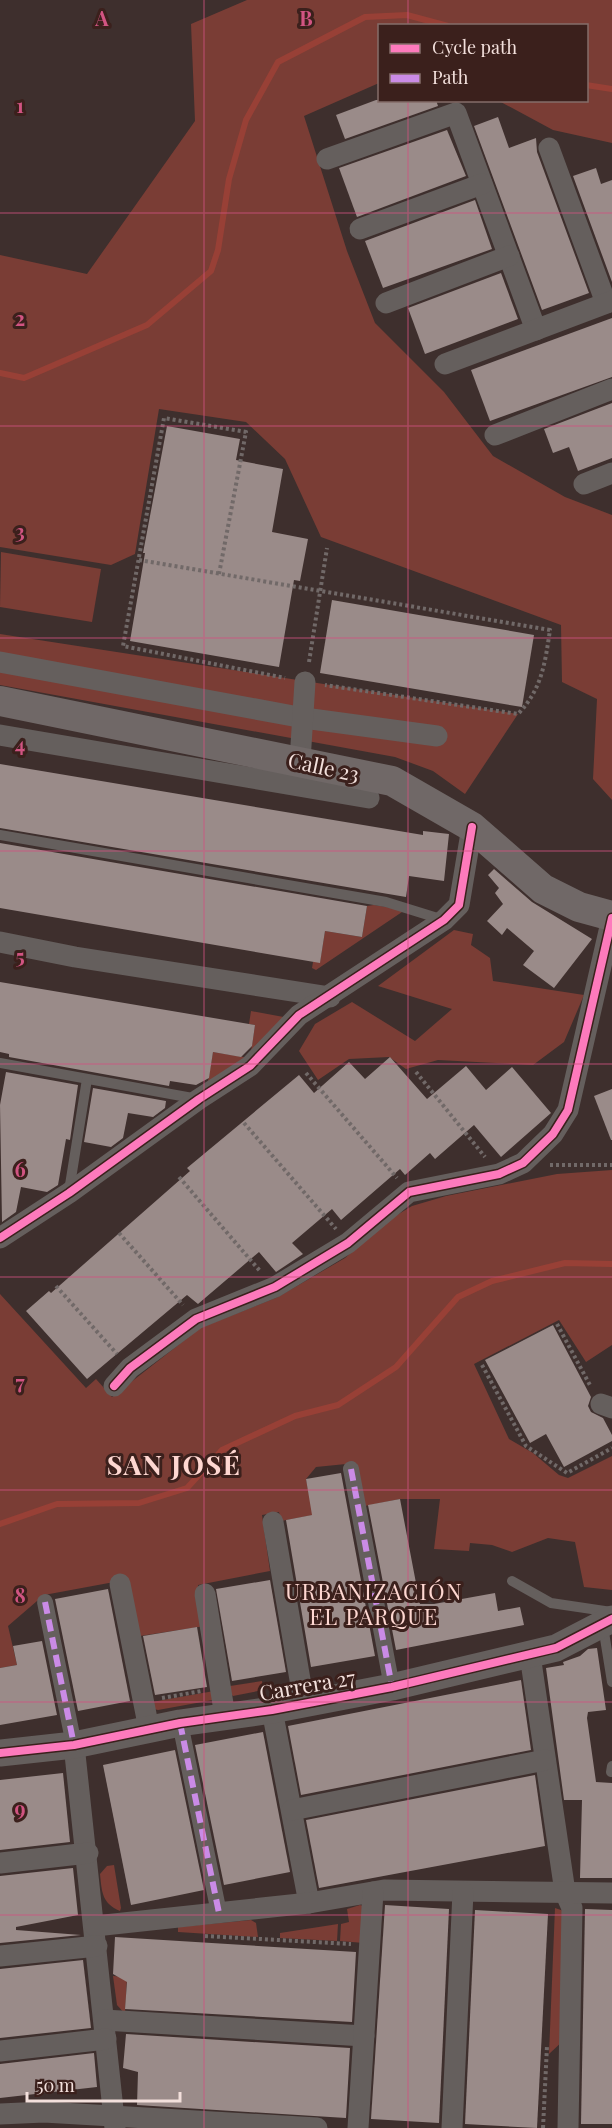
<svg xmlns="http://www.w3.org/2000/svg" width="612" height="2128" viewBox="0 0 612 2128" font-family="'Playfair Display',serif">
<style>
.green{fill:#7a3d35}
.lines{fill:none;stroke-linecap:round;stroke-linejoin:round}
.stream{stroke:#984036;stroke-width:6}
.building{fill:#9a8b89}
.path{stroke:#716968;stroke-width:4;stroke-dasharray:3 3;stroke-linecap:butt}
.service{stroke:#655f5d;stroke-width:10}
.pedestrian{stroke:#655f5d;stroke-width:16}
.minor{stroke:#655f5d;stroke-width:21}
.tertiary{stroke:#655f5d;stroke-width:27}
.secondary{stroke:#706867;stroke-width:30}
.quiet{stroke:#ca8be6;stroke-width:6;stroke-dasharray:12 6;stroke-linecap:butt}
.cycleway-casing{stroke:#3b201c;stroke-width:11}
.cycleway{stroke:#fd7abc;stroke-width:8}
.grid{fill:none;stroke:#d15482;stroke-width:1.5;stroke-opacity:0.55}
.labels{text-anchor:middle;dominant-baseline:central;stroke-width:6;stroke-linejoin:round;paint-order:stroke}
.street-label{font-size:21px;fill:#f3e0dc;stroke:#3b201c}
.neighbourhood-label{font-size:22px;letter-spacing:1.5px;fill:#fed7d1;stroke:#3b201c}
.district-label{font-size:27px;font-weight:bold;letter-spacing:1.5px;fill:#fed7d1;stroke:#3b201c}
.grid-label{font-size:20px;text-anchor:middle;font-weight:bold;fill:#d15482;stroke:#3b201c;stroke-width:6;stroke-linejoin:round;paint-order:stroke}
</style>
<rect width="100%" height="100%" fill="#3e2f2d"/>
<!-- green -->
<g class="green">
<path d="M247,0H612V143L553,130L499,101L586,100V26H380L379,83L304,116L347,251L375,323L444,392L493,456L565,497L612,515V800L593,779L597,699L562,682L561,625L321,537L285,459L246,422L159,409L135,554L111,565L0,547V255L87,274L195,121L191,24Z"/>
<path d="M1,552L101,569L92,622L0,607Z"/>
<path d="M0,634L518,714L465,794L433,771L395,757L0,685Z"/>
<path d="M374,905L405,910L316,970L312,968L313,962H320L325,931L362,937L367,906Z"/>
<path d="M454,930L473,934L471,945L490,958L493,981L584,995L564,1042L533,1065L438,1060L406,1069L389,1057L349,1059L318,1080L299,1051L315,1024L352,1002L415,1041L452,1009L378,986Z"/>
<path d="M251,1011L289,1018L250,1058L207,1087L213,1052L250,1058L255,1025L249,1024Z"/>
<path d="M612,1170V1345L586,1362L559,1320L474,1364L509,1439L533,1453L559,1475L568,1478L612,1456V1590L584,1587L575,1542L548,1538L512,1552L492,1545L470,1543L469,1551L434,1549L440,1499H400L365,1506L356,1463L316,1467L306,1479L313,1515L281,1521L279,1512L262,1515L270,1571L198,1585L205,1626L140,1636L125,1580L44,1595L8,1626L17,1665L0,1668V1294L86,1388L96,1379L112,1397L200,1328L278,1297L345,1258L387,1221L412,1206L446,1196L557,1174Z"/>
<path d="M262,1681L263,1690L233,1696L230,1693V1686Z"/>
<path d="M214,1691L213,1700L158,1710L154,1709L152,1702Z"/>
<path d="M114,1865L121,1908L120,1911C102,1903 102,1893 100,1874L107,1866Z"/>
<path d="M360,1905L363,1906L364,1943L340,1941L341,1924L349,1922L347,1909Z"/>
<path d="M555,1908L567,1912L564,2040L549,2054Z"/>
<path d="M251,1920L256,1923L258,1937L178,1932V1927Z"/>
<path d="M338,1924L337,1941L280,1938V1933Z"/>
<path d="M113,1976L127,1977L125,2014L117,2005Z"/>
</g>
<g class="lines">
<!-- stream -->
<g class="stream">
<path d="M586,85L612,89"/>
<path d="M0,373L24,378L147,325L211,271L218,250L229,179L246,120L278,62L365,17L407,15L448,26"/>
<path d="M0,1524L57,1504L139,1503L187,1488L222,1450L295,1416L338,1405L396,1367L458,1297L492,1281L565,1263L612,1264"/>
</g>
</g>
<!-- building -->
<g class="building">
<path d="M376,100H436L438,106L345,139L336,115Z"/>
<path d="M498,117L509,148L536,138L537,152L589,293L542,310L474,126Z"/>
<path d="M447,130L466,176L357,217L339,168Z"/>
<path d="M596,168L601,184L612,180V282L573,176Z"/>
<path d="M475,200L492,249L383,288L365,241Z"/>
<path d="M501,273L518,319L425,354L408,308Z"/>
<path d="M612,318V377L490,421L471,370Z"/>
<path d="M612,403V458L578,471L569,447L553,453L544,429Z"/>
<path d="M167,426L240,439L236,460L283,469L272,532L308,539L300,581L294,580L279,667L130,641L145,553H143Z"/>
<path d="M332,600L534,635L522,707L320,673Z"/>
<path d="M0,764L423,835V831L449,834L444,881L409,876L406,897L0,828Z"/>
<path d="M0,843L367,906L362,937L325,931L320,963L0,908Z"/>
<path d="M494,869L532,902L592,939L554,988L523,965L534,951L507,928L502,935L487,921L503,904L495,893L499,888L488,875Z"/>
<path d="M0,982L255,1025L252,1046L241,1057L213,1052L209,1078L196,1085L170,1081L169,1086L9,1057V1054L0,1052Z"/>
<path d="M390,1057L427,1099L466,1066L486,1090L512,1067L551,1113L501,1157L474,1125L435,1159L430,1153L405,1175L400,1169L341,1220L332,1209L292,1243L303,1254L276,1272L259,1252L198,1304L187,1295L87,1379L26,1311L49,1291L51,1293L190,1171L187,1168L299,1075L314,1093L349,1062L365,1079Z"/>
<path d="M6,1072L78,1085L70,1140L66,1139L58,1185L47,1192L21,1187L16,1212L2,1222L0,1105Z"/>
<path d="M93,1088L166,1101L165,1108L153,1117L128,1113L123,1138L111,1147L84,1142Z"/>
<path d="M612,1089V1140H611L594,1096Z"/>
<path d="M553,1325L591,1397L588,1406L591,1412L603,1418L612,1435V1441L564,1467L546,1434L530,1443L485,1360Z"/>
<path d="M341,1473L375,1656L311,1667L286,1520L312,1515L306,1479Z"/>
<path d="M400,1499L420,1604H434L495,1593L498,1611L520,1607L524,1625L396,1650L368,1505Z"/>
<path d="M270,1580L286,1672L232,1681L216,1589Z"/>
<path d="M108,1589L130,1701L78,1711L55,1599Z"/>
<path d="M197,1627L207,1687L155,1695L143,1636Z"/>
<path d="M42,1641L57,1715L0,1725V1668L17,1665L13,1646Z"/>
<path d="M597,1648L606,1710L588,1712L587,1718L596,1782L612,1783V1878H580L582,1800H564L546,1668L564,1665L563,1662L580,1656L588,1649Z"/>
<path d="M521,1680L531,1750L301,1795L288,1726Z"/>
<path d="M263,1732L290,1872L224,1885L195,1745Z"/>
<path d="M175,1750L204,1890L131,1905L103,1765Z"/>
<path d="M63,1773L70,1842L0,1850V1780Z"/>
<path d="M535,1775L545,1846L319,1888L306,1820Z"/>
<path d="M73,1868L78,1915L16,1927V1930L81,1935L0,1943V1876Z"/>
<path d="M385,1905L449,1909L439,2123L371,2119Z"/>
<path d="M585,1909L612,1910V2124H581Z"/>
<path d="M475,1910L548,1914L537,2128L465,2124Z"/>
<path d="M115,1937L356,1952L352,2022L125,2009L127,1982L113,1974Z"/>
<path d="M83,1960L91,2028L0,2038V1969Z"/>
<path d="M126,2034L350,2048L346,2118L137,2105L138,2072L123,2068Z"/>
<path d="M94,2053L97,2087L0,2098V2064Z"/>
</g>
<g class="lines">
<!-- path -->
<g class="path">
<path d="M139,560L550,630C545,663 542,689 518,714L325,685"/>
<path d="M219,574L246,432L164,418L123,646L285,678"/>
<path d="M309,662L327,548"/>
<path d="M416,1072L485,1157"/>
<path d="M306,1073L397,1178"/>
<path d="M244,1123L336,1229"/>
<path d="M550,1165H612"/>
<path d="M179,1177L260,1271"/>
<path d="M119,1233L183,1305"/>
<path d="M56,1286L117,1354"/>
<path d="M557,1324L591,1387"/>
<path d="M482,1365L526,1446L567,1473L612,1448"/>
<path d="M162,1698L202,1691"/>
<path d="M205,1936L351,1944"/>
<path d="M543,2128L547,2046"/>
</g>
<!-- service -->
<g class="service">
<path d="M0,835L386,902L444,920"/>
<path d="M0,1063L198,1099"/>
<path d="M69,1191L87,1079"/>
<path d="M512,1581L551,1603L612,1612"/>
<path d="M603,1626L612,1682"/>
<path d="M611,1772L612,1766"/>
</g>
<!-- pedestrian -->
<g class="pedestrian">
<path d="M351,1469L392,1687"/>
<path d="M45,1602L74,1745"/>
<path d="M180,1723L219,1913"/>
</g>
<!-- minor -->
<g class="minor">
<path d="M549,148L606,303"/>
<path d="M327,159L456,113L536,330"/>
<path d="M360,229L482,184"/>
<path d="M386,303L509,256"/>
<path d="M445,364L612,301"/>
<path d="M495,435L612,389"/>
<path d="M584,484L612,473"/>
<path d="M0,662L304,718L437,736"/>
<path d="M0,735L369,798"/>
<path d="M300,761L305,682"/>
<path d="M0,942L75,957L330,997"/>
<path d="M0,1238L69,1193L199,1099L250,1066L299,1015L444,920L459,905L472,827"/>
<path d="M114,1386L130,1368L196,1319L275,1287L348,1243L409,1192L499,1174L523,1163L553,1134L568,1110L612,918"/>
<path d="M601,1404L612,1408"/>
<path d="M273,1522L304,1703"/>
<path d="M120,1584L149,1729"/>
<path d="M205,1594L225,1716"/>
<path d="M530,1655L565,1892L572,1908L568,2128"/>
<path d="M272,1710L309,1903"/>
<path d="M74,1745L115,2128"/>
<path d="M292,1810L545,1760"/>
<path d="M0,1863L88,1853"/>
<path d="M95,1926L309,1903L384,1890L612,1893"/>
<path d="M0,1956L97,1946"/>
<path d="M104,2020L364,2036"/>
<path d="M0,2051L106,2039"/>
<path d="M0,2114L44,2112L317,2128"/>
<path d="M358,2128L373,1892"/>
<path d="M452,2128L463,1892"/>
</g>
<!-- tertiary -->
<path class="tertiary" d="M0,1753L74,1745L180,1723L272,1710L392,1687L556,1648L612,1619"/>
<!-- secondary -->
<path class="secondary" d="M0,701L392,781L472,827L543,889L579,907L612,916"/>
<!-- quiet -->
<g class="quiet">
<path d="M351,1469L392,1687"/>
<path d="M45,1602L74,1745"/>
<path d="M180,1723L219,1913"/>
</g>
<!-- cycleway casing -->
<g class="cycleway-casing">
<g id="cycleway">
<path d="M0,1238L69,1193L199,1099L250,1066L299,1015L444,920L459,905L472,827"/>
<path d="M114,1386L130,1368L196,1319L275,1287L348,1243L409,1192L499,1174L523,1163L553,1134L568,1110L612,918"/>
<path d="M0,1753L74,1745L180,1723L272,1710L392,1687L556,1648L612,1619"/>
</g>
</g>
<!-- cycleway -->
<use href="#cycleway" class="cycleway"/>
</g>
<!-- grid -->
<path class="grid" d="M204,0V2128M408,0V26M408,100V2128M0,213H612M0,426H612M0,638H612M0,851H612M0,1064H612M0,1277H612M0,1490H612M0,1702H612M0,1915H612"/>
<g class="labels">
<!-- street labels -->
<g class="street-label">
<text transform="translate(324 766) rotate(12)">Calle 23</text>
<text transform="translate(307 1684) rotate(-10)">Carrera 27</text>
</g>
<!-- neighbourhood labels -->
<g class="neighbourhood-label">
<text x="374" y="1591">URBANIZACIÓN<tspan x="374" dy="25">EL PARQUE</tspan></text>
</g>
<!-- district labels -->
<g class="district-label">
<text x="174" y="1464">SAN JOSÉ</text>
</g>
</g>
<g class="grid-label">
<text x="102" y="26">A</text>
<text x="306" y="26">B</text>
<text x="20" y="113">1</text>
<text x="20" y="326">2</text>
<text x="20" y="539">3</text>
<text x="20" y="752">4</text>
<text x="20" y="964">5</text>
<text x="20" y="1177">6</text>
<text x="20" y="1390">7</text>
<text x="20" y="1603">8</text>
<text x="20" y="1816">9</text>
</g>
<!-- legend -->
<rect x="378" y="24" width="210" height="78" fill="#3b201c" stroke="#856d69" stroke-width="1.5"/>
<rect x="390" y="44" width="30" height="9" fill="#fd7abc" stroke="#856d69" stroke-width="1.5"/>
<text x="432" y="54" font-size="18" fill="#f3e0dc">Cycle path</text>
<rect x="390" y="74" width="30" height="9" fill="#ca8be6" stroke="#856d69" stroke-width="1.5"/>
<text x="432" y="84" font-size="18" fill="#f3e0dc">Path</text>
<!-- scale -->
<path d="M27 2092v9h153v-9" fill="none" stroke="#f3e0dc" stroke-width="3"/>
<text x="36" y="2092" font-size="18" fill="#f3e0dc" stroke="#3b201c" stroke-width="4.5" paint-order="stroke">50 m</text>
</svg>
